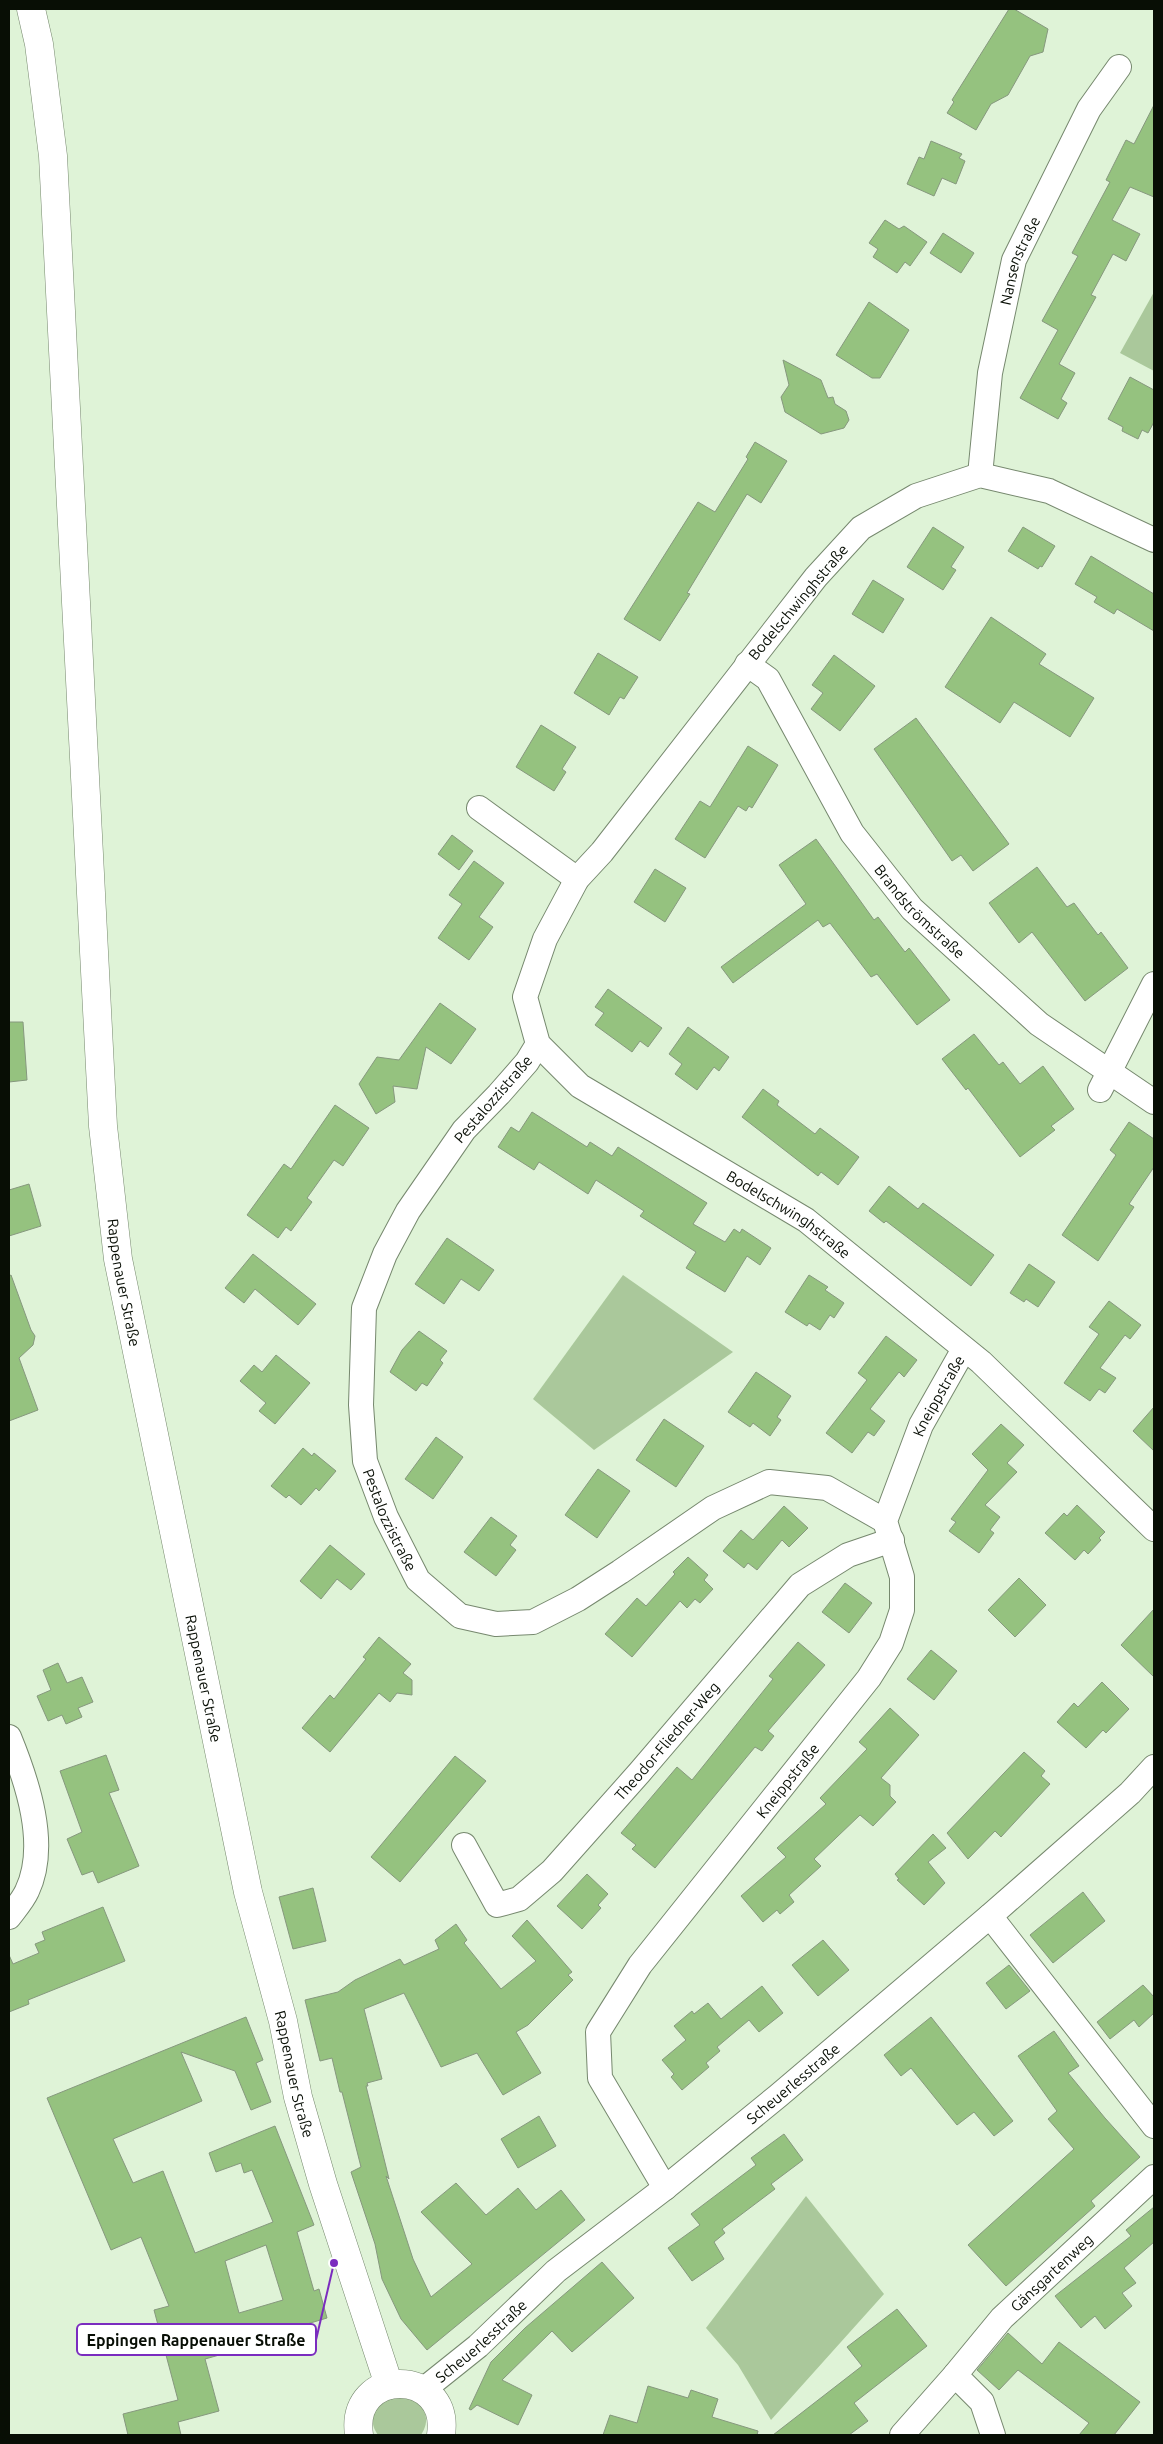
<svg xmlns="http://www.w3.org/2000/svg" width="1163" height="2444" viewBox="0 0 1163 2444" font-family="Ubuntu,sans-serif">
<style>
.green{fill:#aac89b}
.building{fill:#95c27f;stroke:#86987e;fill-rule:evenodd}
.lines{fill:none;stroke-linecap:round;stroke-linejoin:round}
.minor-casing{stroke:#76886e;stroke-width:26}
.tertiary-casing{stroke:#76886e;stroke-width:29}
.minor{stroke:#fff;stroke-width:24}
.tertiary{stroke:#fff;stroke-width:28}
.labels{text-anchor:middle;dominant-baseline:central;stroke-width:4;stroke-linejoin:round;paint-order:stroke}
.street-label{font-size:15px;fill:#080e05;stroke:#fff}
.leader{fill:none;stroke:#7b2cbf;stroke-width:2}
.callout-dot{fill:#7b2cbf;stroke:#fff;stroke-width:2}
.callout{fill:#fff;stroke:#7b2cbf;stroke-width:2}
.callout-label{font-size:16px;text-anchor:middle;font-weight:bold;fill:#080e05}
</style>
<rect width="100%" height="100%" fill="#dff3d7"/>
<!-- green -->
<g class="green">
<path d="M1154,292V371L1120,353Z"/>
<path d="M623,1275L733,1352L594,1450L533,1399Z"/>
<path d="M806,2196L884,2294L771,2420L738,2365L706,2328Z"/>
<path d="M390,2394L416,2397C425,2411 431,2420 421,2435H378C366,2418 376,2405 390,2394Z"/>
</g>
<!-- building -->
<g class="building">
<path d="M1009,9H1014L1048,29L1043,52L1030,56L1008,95L991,104L976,130L947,113L954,102L952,100Z"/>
<path d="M1154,105V197L1130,187L1112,220L1140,234L1126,261L1113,254L1091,295L1096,297L1059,364L1075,373L1061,399L1067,403L1058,419L1020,398L1058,330L1042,321L1078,256L1072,253L1110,182L1106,180L1126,140L1134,144Z"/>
<path d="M931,141L962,154L959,158L965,161L956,184L942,178L934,196L907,184L919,157L924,159Z"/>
<path d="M885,220L899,229L904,226L927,242L910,266L905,262L897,273L873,257L878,249L869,243Z"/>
<path d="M943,233L974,253L961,273L930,253Z"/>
<path d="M869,302L909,330L880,378H872L836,355Z"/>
<path d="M783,360L821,380L828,398L833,397L835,404L846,411L849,420L844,428L821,434L785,412L781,397L789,385Z"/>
<path d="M1130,377L1154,390V422L1148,433L1142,430L1138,439L1122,431L1123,427L1108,419Z"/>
<path d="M755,442L787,461L761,503L747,494L687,593L690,594L660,641L624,619L698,502L715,512L748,459L746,457Z"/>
<path d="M933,527L964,547L951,567L956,570L943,590L907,567Z"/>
<path d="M1023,527L1055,546L1042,567L1040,566L1038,569L1008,551Z"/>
<path d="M1091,556L1154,594V631L1117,609L1114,614L1094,602L1097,597L1075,584Z"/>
<path d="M873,580L904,599L883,633L852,614Z"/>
<path d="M991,617L1046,654L1039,664L1094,698L1070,737L1014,702L1000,723L945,687Z"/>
<path d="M598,653L638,677L624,699L620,697L609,715L574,693Z"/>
<path d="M834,655L875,686L840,731L811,709L823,693L812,685Z"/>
<path d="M916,718L1009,844L973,871L961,855L952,861L874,749Z"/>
<path d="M541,725L576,747L562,769L566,772L554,791L516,767Z"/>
<path d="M748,746L778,765L752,808L749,806L746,811L738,806L705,858L675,839L700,801L710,807Z"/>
<path d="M452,835L473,851L459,870L438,854Z"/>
<path d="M816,839L874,920L878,917L905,952L909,948L950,1000L917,1025L877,974L871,977L830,923L823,927L818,920L733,983L721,967L806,904L779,865Z"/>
<path d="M474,861L504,883L479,917L493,927L469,960L438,938L462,904L449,895Z"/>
<path d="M1037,867L1067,907L1074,903L1098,935L1101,932L1128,968L1085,1001L1032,932L1019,943L989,903Z"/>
<path d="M655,869L686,888L665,922L634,902Z"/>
<path d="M608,989L662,1028L648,1047L640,1041L632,1052L595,1025L604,1013L595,1007Z"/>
<path d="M440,1003L476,1029L451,1064L426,1047L417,1089L393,1086L395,1102L376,1114L359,1084L377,1057L399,1060Z"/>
<path d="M9,1022H23L27,1080L9,1082Z"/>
<path d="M688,1027L729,1057L719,1071L714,1067L697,1090L675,1074L682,1064L669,1054Z"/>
<path d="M974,1034L999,1065L1003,1062L1020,1084L1043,1066L1074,1109L1051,1126L1055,1130L1020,1157L968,1088L966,1090L942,1059Z"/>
<path d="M763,1089L779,1101L777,1105L815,1134L820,1128L859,1157L838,1185L821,1172L818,1176L742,1117Z"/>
<path d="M335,1105L369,1128L343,1166L334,1160L307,1198L312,1202L291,1231L286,1227L278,1238L247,1215L284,1164L291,1169Z"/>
<path d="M532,1112L587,1147L590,1142L612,1156L618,1147L707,1203L693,1224L725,1242L734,1229L740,1233L742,1229L771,1248L760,1265L747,1256L725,1292L686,1268L696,1252L640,1216L644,1211L596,1180L588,1194L539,1162L534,1170L498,1147L511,1127L519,1132Z"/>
<path d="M1129,1122L1154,1139V1167L1129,1204L1134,1207L1098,1261L1062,1235L1116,1155L1110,1150Z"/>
<path d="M29,1184L41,1226L9,1236V1190Z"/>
<path d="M889,1186L918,1209L923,1203L994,1255L971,1286L886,1221L884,1223L869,1211Z"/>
<path d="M447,1238L494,1270L479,1291L461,1279L444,1304L415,1284Z"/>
<path d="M253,1254L316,1304L298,1325L255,1289L244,1303L225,1288Z"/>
<path d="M1029,1264L1055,1282L1038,1307L1026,1299L1024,1302L1010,1293Z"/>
<path d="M11,1275L31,1330L35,1336L33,1345L19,1358L38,1410L9,1421V1276Z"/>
<path d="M809,1275L828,1287L825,1290L844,1303L834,1318L830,1315L820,1330L809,1323L807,1326L785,1312Z"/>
<path d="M1109,1301L1141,1325L1130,1339L1125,1335L1100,1368L1116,1378L1105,1393L1099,1389L1090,1401L1064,1383L1099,1334L1089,1327Z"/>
<path d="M419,1331L447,1351L440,1360L443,1363L427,1386L422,1383L416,1391L390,1372L402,1350Z"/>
<path d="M886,1336L917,1360L904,1377L899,1372L870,1409L885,1421L874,1436L868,1432L852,1453L826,1433L867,1380L858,1373Z"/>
<path d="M276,1355L310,1383L275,1424L259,1411L266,1403L240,1381L254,1365L262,1372Z"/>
<path d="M756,1372L791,1396L777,1417L781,1420L770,1436L753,1423L750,1427L728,1412Z"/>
<path d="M1154,1407V1451L1133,1431Z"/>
<path d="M664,1419L704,1446L676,1487L636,1460Z"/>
<path d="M1001,1424L1024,1445L1007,1463L1017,1472L985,1505L1000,1517L990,1530L994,1533L979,1553L949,1531L956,1522L951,1519L988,1470L972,1454Z"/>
<path d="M436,1437L463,1457L433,1499L405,1479Z"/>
<path d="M303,1448L312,1456L314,1453L336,1471L319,1491L316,1488L301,1505L289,1495L286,1498L271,1486Z"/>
<path d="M598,1469L630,1491L597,1538L565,1515Z"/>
<path d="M1077,1505L1105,1532L1099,1538L1101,1540L1088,1554L1084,1550L1075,1560L1045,1533L1064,1513L1067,1516Z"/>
<path d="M784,1506L808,1528L789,1547L782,1540L757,1570L748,1563L744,1568L723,1551L741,1530L753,1540Z"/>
<path d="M491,1517L517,1536L510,1545L516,1550L496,1576L464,1552Z"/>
<path d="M330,1545L365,1574L351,1590L337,1579L321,1599L300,1581Z"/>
<path d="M688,1557L708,1575L704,1580L713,1589L700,1603L695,1599L687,1608L680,1601L632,1657L605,1634L637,1598L646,1606L675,1574L673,1572Z"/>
<path d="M1019,1578L1046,1605L1015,1637L988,1610Z"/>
<path d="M845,1583L872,1603L849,1633L822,1612Z"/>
<path d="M1154,1609V1677L1121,1645Z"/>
<path d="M379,1637L411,1664L403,1673L412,1680V1695L397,1693L390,1702L379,1693L330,1752L302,1728L330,1695L334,1699L366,1659L363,1657Z"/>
<path d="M798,1642L825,1665L768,1731L774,1736L762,1751L755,1747L655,1868L632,1849L636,1845L621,1833L677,1767L692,1780L773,1679L769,1676Z"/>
<path d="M931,1650L957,1671L934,1700L907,1679Z"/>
<path d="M58,1663L67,1683L82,1677L93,1702L78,1708L82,1717L66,1724L62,1715L48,1721L37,1696L51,1690L43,1670Z"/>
<path d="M1102,1682L1129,1709L1106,1733L1103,1730L1086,1748L1057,1722L1074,1703L1078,1707Z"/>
<path d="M890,1708L919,1735L881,1778L890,1785V1796L896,1802L873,1826L860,1815L814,1859L821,1866L789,1895L794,1902L780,1914L777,1910L763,1922L741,1896L786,1857L777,1848L826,1804L820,1798L867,1749L859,1742Z"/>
<path d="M1024,1752L1045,1771L1041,1776L1050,1784L1001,1837L995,1831L968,1859L947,1833Z"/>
<path d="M106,1755L119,1790L109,1793L139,1866L98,1883L93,1871L82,1875L67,1839L82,1832L60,1771Z"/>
<path d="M455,1756L486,1781L400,1882L371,1857Z"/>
<path d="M933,1834L946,1848L928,1862L945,1883L924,1905L897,1880L899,1879L895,1874Z"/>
<path d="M587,1874L608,1894L598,1905L601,1908L582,1929L557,1906Z"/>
<path d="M313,1888L326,1941L293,1949L279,1897Z"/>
<path d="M1083,1892L1105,1921L1053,1963L1030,1935Z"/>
<path d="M103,1907L125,1961L28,2000L29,2004L9,2012V1955L13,1964L39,1953L35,1944L45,1940L42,1932Z"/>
<path d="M527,1920L572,1972L568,1975L573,1980L528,2025L516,2032L541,2073L503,2095L477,2053L441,2067L404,1993L364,2009L382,2079L367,2083L368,2086H366L389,2179L386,2176L413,2259L431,2297L472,2264L421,2212L456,2183L486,2215L518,2188L536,2210L561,2190L585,2220L427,2350L401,2319L382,2279L375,2244L351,2172L361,2167L342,2092H340L332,2058L320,2061L305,2000L338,1992L355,1980L400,1959L404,1965L439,1949L435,1940L456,1924L467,1940L464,1943L501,1989L536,1961L512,1936Z"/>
<path d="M823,1940L849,1970L818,1996L792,1965Z"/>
<path d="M1009,1965L1030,1991L1006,2009L986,1983Z"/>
<path d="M1143,1985L1154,1997V2013L1139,2027L1134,2020L1110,2039L1097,2022Z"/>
<path d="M762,1986L783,2013L759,2032L749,2020L717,2047L720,2051L706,2063L709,2067L682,2090L671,2077L674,2074L662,2060L686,2040L674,2026L692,2011L694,2014L708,2003L721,2019Z"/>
<path d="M246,2017L263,2060L256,2063L271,2102L251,2110L235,2071L181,2052L202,2101L113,2139L133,2183L163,2171L195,2253L273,2222L252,2170L244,2173L241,2163L216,2172L209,2153L275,2126L314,2225L297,2232L314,2291L319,2289L327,2318L247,2342L248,2347L205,2359L219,2411L178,2422L181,2435H128L123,2414L178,2400L154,2310L169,2306L141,2237L111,2250L47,2098ZM266,2245L283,2300L239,2313L225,2261Z"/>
<path d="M931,2017L1013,2121L994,2136L974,2112L957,2125L911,2068L901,2076L884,2055Z"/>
<path d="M1054,2031L1079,2066L1068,2073L1105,2118L1140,2157L1091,2201L1095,2206L1006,2286L968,2245L1074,2149L1048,2119L1057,2111L1018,2056Z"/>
<path d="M539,2116L556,2146L518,2168L501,2139Z"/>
<path d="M784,2134L803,2160L771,2184L775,2189L722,2229L725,2233L714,2242L724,2259L692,2281L668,2248L700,2225L691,2214L756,2165L751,2158Z"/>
<path d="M1154,2207V2242L1124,2268L1136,2283L1122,2293L1132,2306L1105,2329L1095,2316L1081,2328L1055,2296L1131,2236L1126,2230Z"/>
<path d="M602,2262L634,2298L572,2352L552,2331L502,2380L532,2395L518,2425L477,2405L471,2410L469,2409L491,2362L525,2328Z"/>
<path d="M897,2309L927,2346L854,2403L868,2421L849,2435H773L862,2366L847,2347Z"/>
<path d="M1008,2333L1042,2364L1059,2342L1140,2402L1114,2435H1079L1089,2423L1018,2370L999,2390L977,2370Z"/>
<path d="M648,2386L688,2398L691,2390L718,2399L712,2417L758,2431L757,2435H603L610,2415L637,2423Z"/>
</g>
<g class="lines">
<!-- minor casing -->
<g class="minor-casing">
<g id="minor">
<path id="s1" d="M980,475L990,373L1014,260L1089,109L1119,67"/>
<path id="s2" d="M1154,540L1049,491L980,475L916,496L861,528L816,577L602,852L577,879L545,939L525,997L538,1044L580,1086L806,1220L981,1362L1154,1529"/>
<path id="s3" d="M747,664L768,679L852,833L912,909L1039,1024L1154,1102"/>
<path d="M479,808L577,879"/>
<path id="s4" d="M538,1044L527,1062L499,1094L464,1130L408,1211L385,1254L364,1308L361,1405L365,1461L386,1517L418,1580L460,1616L496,1624L533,1622L578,1599L620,1572L713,1508L769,1482L827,1488L885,1521"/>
<path d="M1100,1090L1154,984"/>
<path d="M9,1737C27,1781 49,1845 27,1891C23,1900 15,1909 9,1917"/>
<path id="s5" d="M464,1845L497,1905L519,1899L552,1871L640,1772L800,1585L848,1555L892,1540"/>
<path d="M990,1916L1154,2126"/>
<path id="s6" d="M665,2188L600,2078L598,2032L640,1965L869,1678L891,1643L902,1610V1577L885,1521L921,1425L964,1349"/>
<path id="s7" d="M423,2390L478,2346L556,2271L665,2188L778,2096L990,1916L1130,1793L1154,1767"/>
<path d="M902,2435L955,2375"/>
<path id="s8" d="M993,2435L982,2402L955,2375L1002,2318L1154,2177"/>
</g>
</g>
<!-- tertiary casing -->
<g class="tertiary-casing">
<g id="tertiary">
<path id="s9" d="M31,9L39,44L53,156L103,1126L118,1259L248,1892L283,2021L298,2097L323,2184L389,2385"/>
<path d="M359,2435C349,2367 451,2367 441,2435"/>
</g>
</g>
<!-- minor -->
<use href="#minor" class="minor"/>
<!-- tertiary -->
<use href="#tertiary" class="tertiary"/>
</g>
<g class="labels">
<!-- street labels -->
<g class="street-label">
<text stroke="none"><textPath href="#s1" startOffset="219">Nansenstraße</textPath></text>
<text transform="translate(798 602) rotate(-50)">Bodelschwinghstraße</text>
<text stroke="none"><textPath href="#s3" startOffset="305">Brandströmstraße</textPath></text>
<text transform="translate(493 1099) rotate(-49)">Pestalozzistraße</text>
<text stroke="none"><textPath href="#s2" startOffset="1252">Bodelschwinghstraße</textPath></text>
<text stroke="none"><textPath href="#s9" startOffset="1278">Rappenauer Straße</textPath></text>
<text stroke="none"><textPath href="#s6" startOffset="924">Kneippstraße</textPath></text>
<text stroke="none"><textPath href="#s4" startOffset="536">Pestalozzistraße</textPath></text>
<text stroke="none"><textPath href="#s9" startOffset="1682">Rappenauer Straße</textPath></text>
<text stroke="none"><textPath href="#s5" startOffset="308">Theodor-Fliedner-Weg</textPath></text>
<text stroke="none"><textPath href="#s6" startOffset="489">Kneippstraße</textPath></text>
<text stroke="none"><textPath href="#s9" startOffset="2088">Rappenauer Straße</textPath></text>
<text stroke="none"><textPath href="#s7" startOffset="481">Scheuerlesstraße</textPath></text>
<text stroke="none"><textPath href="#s8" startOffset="214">Gänsgartenweg</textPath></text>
<text stroke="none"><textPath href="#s7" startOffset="76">Scheuerlesstraße</textPath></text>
</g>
</g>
<!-- callouts -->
<path class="leader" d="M334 2263L316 2340"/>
<circle class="callout-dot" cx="334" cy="2263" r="5"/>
<rect class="callout" x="77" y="2324" width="239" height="31" rx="5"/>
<g class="callout-label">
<text x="196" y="2346">Eppingen Rappenauer Straße</text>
</g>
<!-- border -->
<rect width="1163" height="2444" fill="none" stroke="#080e05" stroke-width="20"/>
</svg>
